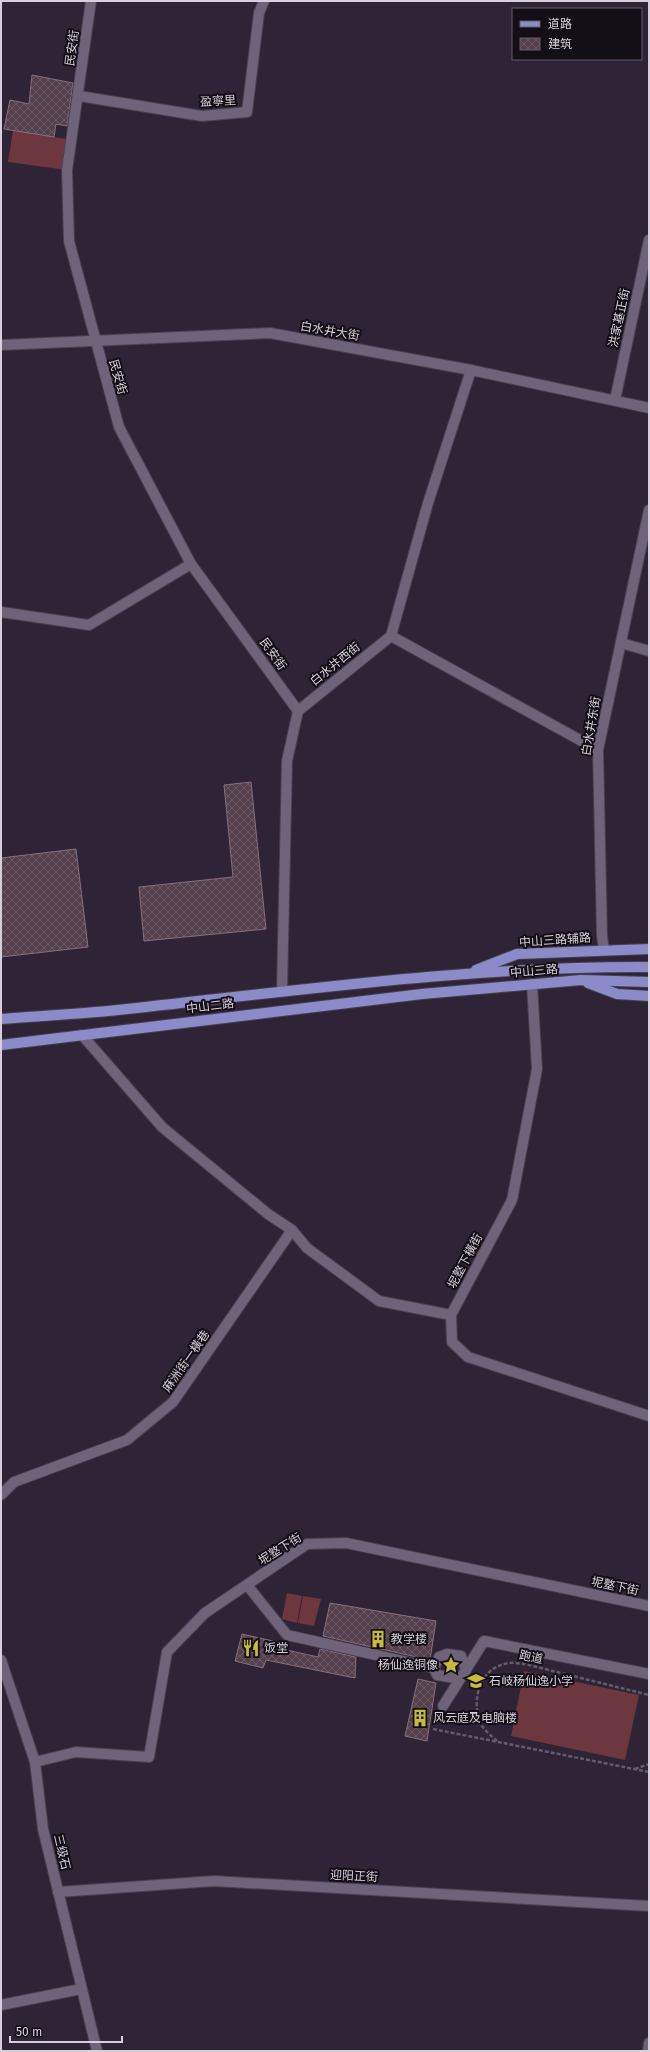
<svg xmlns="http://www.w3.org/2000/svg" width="650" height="2052" viewBox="0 0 650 2052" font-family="'Fira Sans','Noto Sans SC',sans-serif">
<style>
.pitch{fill:#6d3740}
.building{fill:url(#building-cross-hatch);stroke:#856f7d}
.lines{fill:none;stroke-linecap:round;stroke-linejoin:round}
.minor-casing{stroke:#48404f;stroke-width:12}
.major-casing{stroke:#48404f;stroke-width:12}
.path{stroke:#635a6a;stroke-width:2.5;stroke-dasharray:4 2;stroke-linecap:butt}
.minor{stroke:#6e6378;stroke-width:10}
.major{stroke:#8a8bc8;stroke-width:10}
.labels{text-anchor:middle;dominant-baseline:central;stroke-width:4;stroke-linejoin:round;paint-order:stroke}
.street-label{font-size:12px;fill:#d7d0dc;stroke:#140f17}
.poi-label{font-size:12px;fill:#d7d0dc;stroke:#140f17;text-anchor:start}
</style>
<defs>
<pattern id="building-cross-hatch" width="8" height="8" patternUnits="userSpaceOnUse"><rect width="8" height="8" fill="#54404d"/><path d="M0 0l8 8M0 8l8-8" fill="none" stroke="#6c5b66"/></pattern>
</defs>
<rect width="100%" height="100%" fill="#2e2436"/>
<!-- pitch -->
<g class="pitch">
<path d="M13,130L72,140L67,170L8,162Z"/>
<path d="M287,1593L302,1596L297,1623L282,1619Z"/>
<path d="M303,1596L321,1599L314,1626L298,1623Z"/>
<path d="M524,1671L639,1695L625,1760L511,1736Z"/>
</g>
<!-- building -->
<g class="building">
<path d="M32,75L73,83L67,126L56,124L54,137L4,129L10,100L29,104Z"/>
<path d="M251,782L266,929L144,941L139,887L233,877L224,785Z"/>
<path d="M76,849L88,947L1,957V858Z"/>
<path d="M330,1603L436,1621L430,1660L323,1636Z"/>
<path d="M242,1634L273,1641V1647L318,1657L320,1649L356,1657L355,1678L266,1660L263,1668L235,1661Z"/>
<path d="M418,1679L436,1683L427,1741L405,1736Z"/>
</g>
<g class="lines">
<!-- minor casing -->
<g class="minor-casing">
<g id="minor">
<path d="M91,1L67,170L69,241L119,427L191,564L298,711"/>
<path d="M79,96L202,116L247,112L259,13L264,1"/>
<path d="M1,345L270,333L471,370L649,408"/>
<path d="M615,400L649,240"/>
<path d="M1,612L89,625L191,564"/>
<path d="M391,636L598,750"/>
<path d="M621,643L649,651"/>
<path d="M604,950L602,936L598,750L649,510"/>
<path d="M532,984L537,1069L512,1200L451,1315L452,1342L468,1357L649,1416"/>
<path d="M282,990L287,761L298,711L391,636L428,503L471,370"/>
<path d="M82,1035L162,1127L268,1214L292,1230L307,1248L379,1301L451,1315"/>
<path d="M1,1495L14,1482L127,1440L173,1402L292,1230"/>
<path d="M247,1585L287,1635L434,1668"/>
<path d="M1,1660L35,1762L43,1829L97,2051"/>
<path d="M460,1679L437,1675L434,1668L439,1657L447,1654L461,1656L466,1670"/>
<path d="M443,1706L484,1641L649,1674"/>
<path d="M35,1762L76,1752L149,1757L167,1652L205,1613L307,1544L346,1543L649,1606"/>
<path d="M58,1892L214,1881L649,1906"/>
<path d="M1,2005L81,1989"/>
<path d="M648,2051L649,2043"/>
</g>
</g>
<!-- major casing -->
<g class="major-casing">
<g id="major">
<path d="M476,970L517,954L649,949"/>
<path d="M588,983L617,994L649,996"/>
<path d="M1,1019C40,1016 79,1014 118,1010C295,991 471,966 649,967"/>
<path d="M1,1045L422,994L581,980L649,982"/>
</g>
</g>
<!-- path -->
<g class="path">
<path d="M433,1729L649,1772"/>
<path d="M497,1741C492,1736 481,1728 479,1720C472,1696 481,1666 510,1663C514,1662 521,1664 525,1664L649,1695"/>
<path d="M635,1769L649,1764"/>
</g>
<!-- minor -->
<use href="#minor" class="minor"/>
<!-- major -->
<use href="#major" class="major"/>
</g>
<!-- icons -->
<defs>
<g id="building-bare" transform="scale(1.38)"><path d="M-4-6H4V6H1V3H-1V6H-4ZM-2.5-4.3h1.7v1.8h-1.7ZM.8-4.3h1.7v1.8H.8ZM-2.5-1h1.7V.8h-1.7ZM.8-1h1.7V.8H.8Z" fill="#c6bc3c" stroke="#140f17" stroke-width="2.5" paint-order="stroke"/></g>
<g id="restaurant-bare" transform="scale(1.38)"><path d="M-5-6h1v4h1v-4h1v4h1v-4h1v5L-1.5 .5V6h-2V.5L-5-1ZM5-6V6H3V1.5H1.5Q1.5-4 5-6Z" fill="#c6bc3c" stroke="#140f17" stroke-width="2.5" paint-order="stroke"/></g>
<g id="sight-bare" transform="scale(1.38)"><path d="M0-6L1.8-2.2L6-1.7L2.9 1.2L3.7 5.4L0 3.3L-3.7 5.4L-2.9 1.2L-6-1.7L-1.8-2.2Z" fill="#c6bc3c" stroke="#140f17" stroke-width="2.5" paint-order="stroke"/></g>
<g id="school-bare" transform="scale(1.38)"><path d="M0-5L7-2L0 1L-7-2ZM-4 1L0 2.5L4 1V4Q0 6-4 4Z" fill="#c6bc3c" stroke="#140f17" stroke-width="2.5" paint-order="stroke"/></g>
</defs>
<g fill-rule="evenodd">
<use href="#building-bare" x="378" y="1639"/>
<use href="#restaurant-bare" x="251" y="1648"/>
<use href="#sight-bare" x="451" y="1665"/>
<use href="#school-bare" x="476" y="1681"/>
<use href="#building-bare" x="420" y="1718"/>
</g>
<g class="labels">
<!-- street labels -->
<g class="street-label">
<text transform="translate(72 48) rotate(-82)">民安街</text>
<text transform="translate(218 101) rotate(-3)">盈寧里</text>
<text transform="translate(619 318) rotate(-78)">洪家基正街</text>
<text transform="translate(330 331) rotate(10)">白水井大街</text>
<text transform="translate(118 377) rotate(74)">民安街</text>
<text transform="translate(273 654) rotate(54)">民安街</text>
<text transform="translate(335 664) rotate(-39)">白水井西街</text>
<text transform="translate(591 726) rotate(-80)">白水井东街</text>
<text transform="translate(555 940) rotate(-4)">中山三路辅路</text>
<text transform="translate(534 971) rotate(-5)">中山三路</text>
<text transform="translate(210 1006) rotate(-7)">中山二路</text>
<text transform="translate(465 1261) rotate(-62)">坭墪下橫街</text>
<text transform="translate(186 1361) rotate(-55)">麻洲街一橫巷</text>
<text transform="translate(280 1549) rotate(-32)">坭墪下街</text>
<text transform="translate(615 1586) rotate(12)">坭墪下街</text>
<text transform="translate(531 1657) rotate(11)">跑道</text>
<text transform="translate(62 1852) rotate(77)">三级石</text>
<text transform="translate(354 1876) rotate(3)">迎阳正街</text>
</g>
<!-- poi labels -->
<g class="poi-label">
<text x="391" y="1639">教学楼</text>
<text x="264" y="1648">饭堂</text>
<text x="438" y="1665" text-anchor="end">杨仙逸铜像</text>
<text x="489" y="1681">石岐杨仙逸小学</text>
<text x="433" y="1718">风云庭及电脑楼</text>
</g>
</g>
<!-- border -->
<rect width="650" height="2052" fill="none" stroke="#d7d0dc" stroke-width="4"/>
<!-- legend -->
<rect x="512" y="8" width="130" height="52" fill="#140f17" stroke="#625c66"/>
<rect x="520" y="21" width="20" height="6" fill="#8a8bc8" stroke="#625c66"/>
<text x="548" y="28" font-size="12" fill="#d7d0dc">道路</text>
<rect x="520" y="38" width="20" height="12" fill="url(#building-cross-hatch)" stroke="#625c66"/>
<text x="548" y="48" font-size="12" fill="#d7d0dc">建筑</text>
<!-- scale -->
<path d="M10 2036v6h112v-6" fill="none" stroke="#d7d0dc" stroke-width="2"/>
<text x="16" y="2036" font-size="12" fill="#d7d0dc" stroke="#140f17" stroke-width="3" paint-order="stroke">50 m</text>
</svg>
